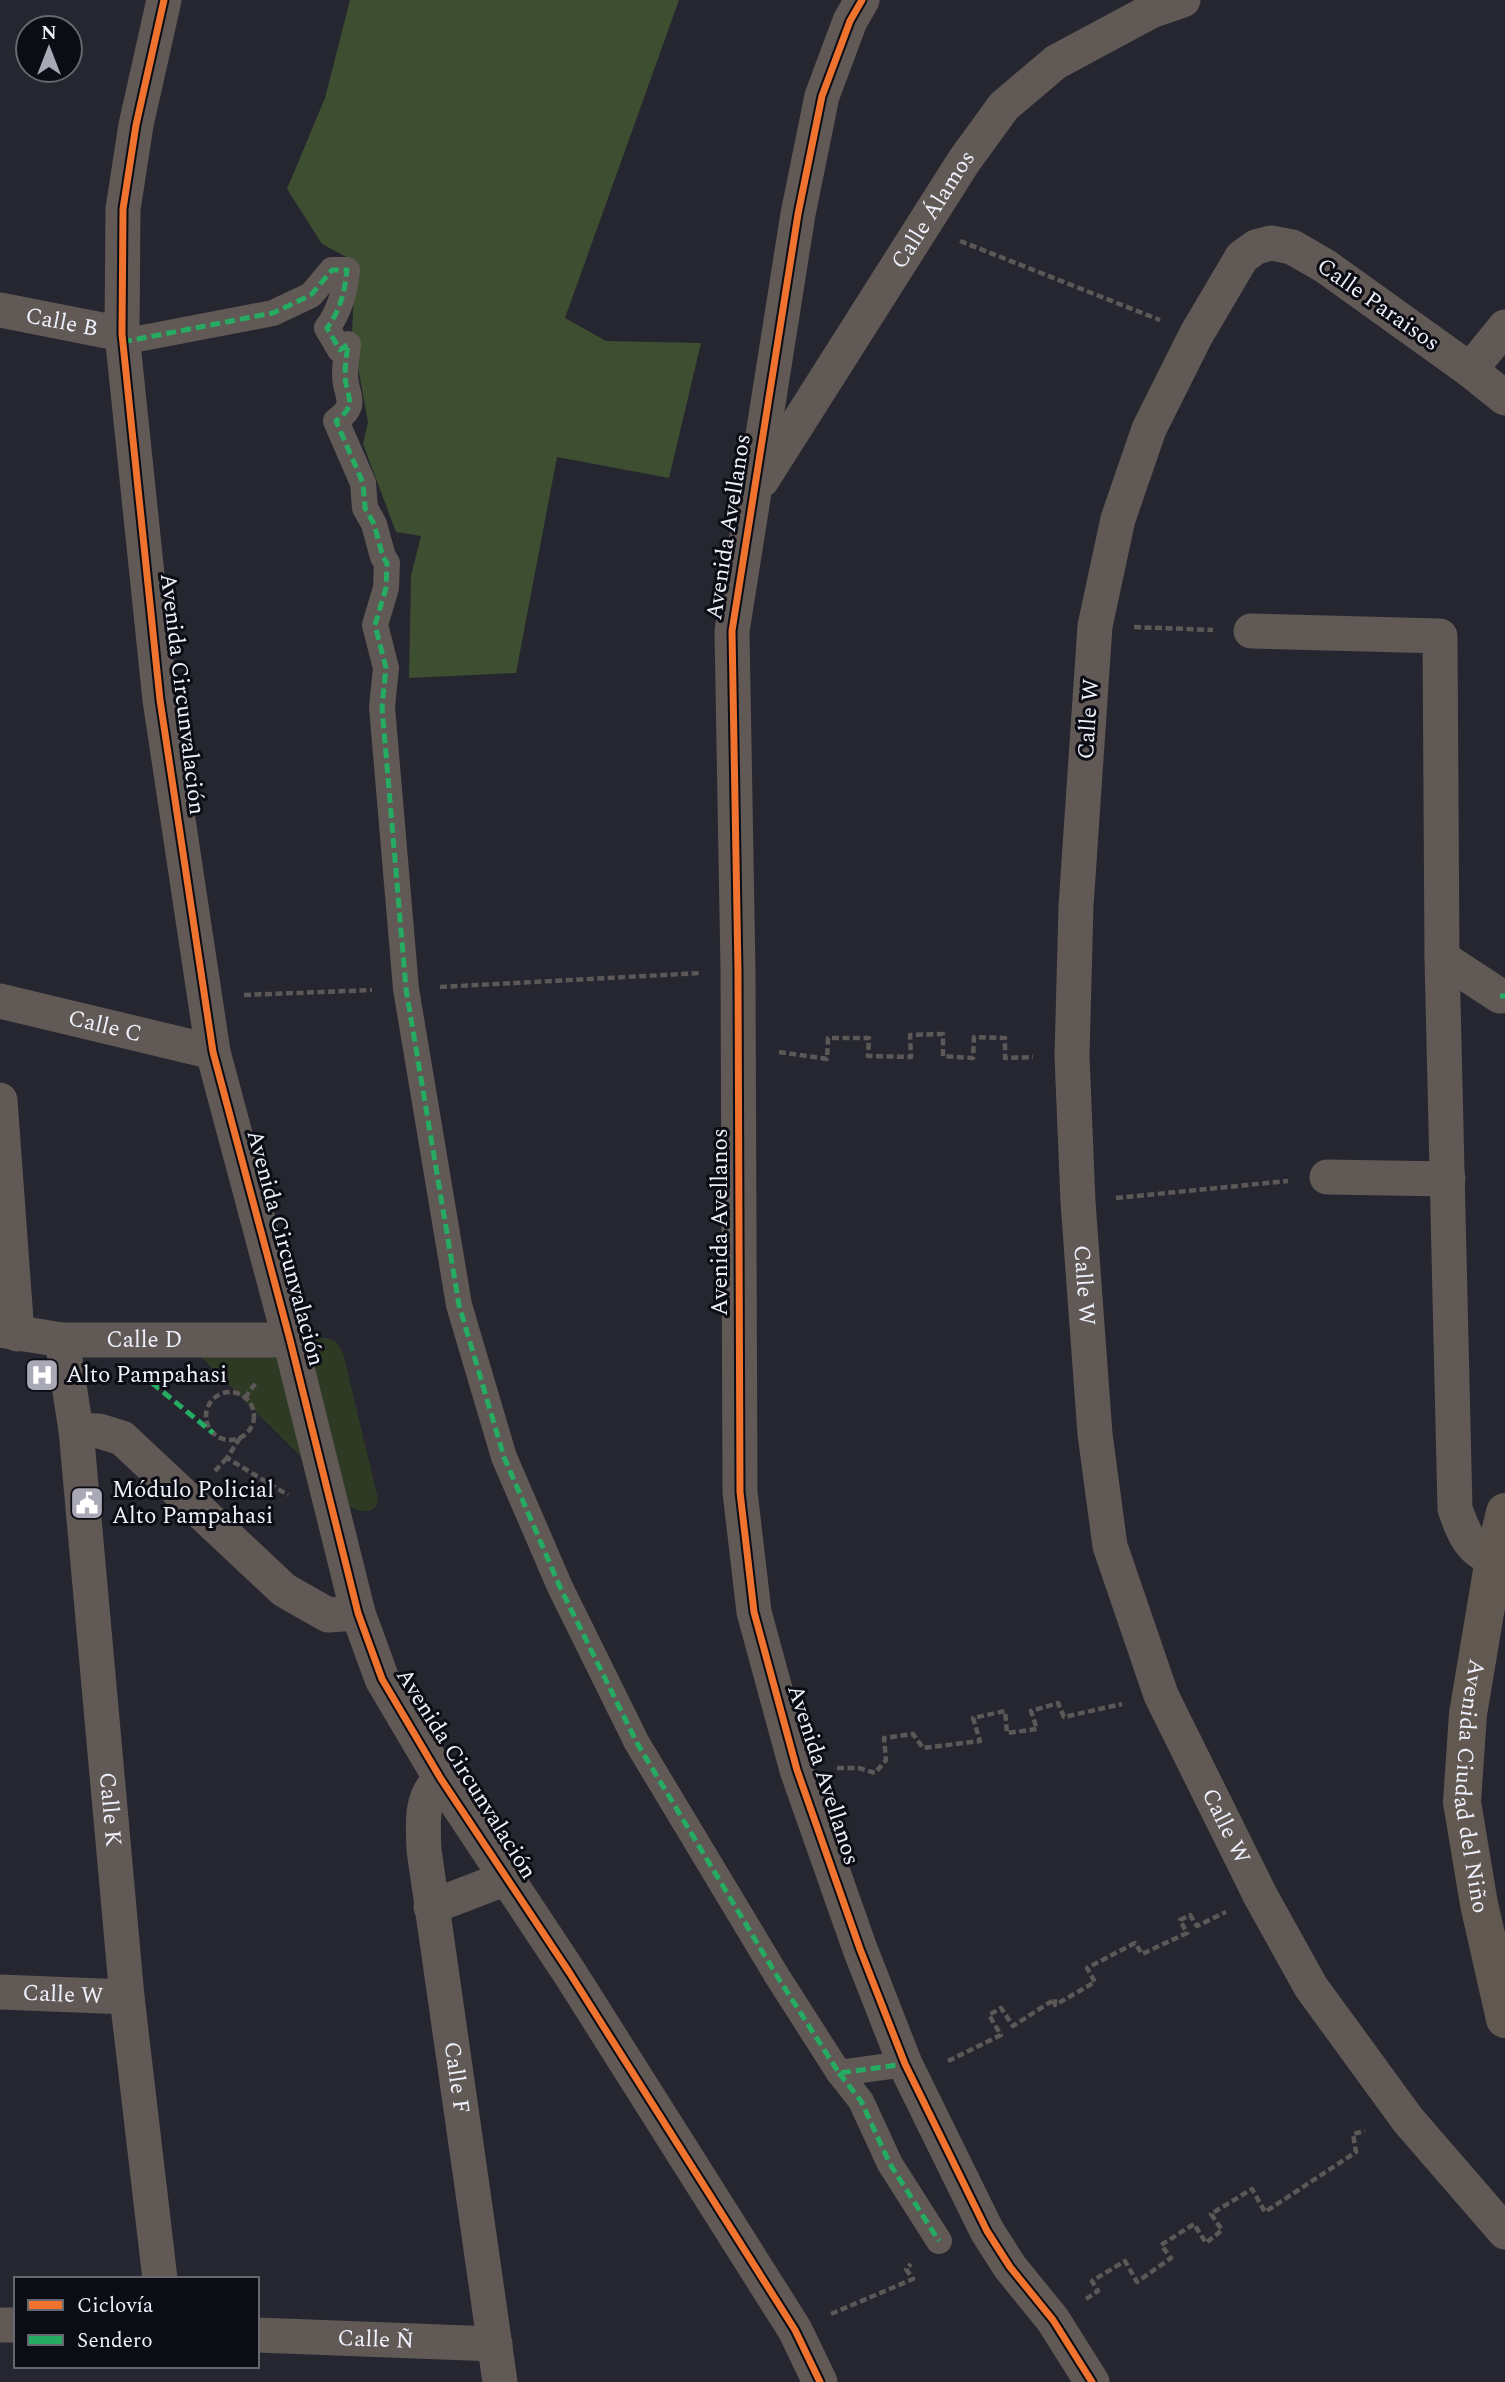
<svg xmlns="http://www.w3.org/2000/svg" width="1505" height="2382" viewBox="0 0 1505 2382" font-family="Spectral,serif">
<style>
.green{fill:#2e3a24}
.forest{fill:#3e4e31}
.lines{fill:none;stroke-linecap:round;stroke-linejoin:round}
.path{stroke:#5d5858;stroke-width:4.5;stroke-dasharray:7 3.5;stroke-linecap:butt}
.pedestrian{stroke:#605955;stroke-width:26}
.minor{stroke:#605955;stroke-width:35}
.secondary{stroke:#615851;stroke-width:38}
.quiet{stroke:#26ab63;stroke-width:5;stroke-dasharray:10 5;stroke-linecap:butt}
.cycleway-casing{stroke:#0c0d14;stroke-width:11}
.cycleway{stroke:#ef722f;stroke-width:7}
.labels{text-anchor:middle;dominant-baseline:central;stroke-width:6;stroke-linejoin:round;paint-order:stroke}
.street-label{font-size:23px;fill:#eef0fc;stroke:#0c0d14}
.poi-label{font-size:23px;fill:#eef0fc;stroke:#0c0d14;text-anchor:start}
</style>
<rect width="100%" height="100%" fill="#252630"/>
<!-- green -->
<path class="green" d="M217,1335L327,1338L337,1343L343,1353L377,1494C381,1512 365,1514 352,1508L202,1358V1348Z"/>
<!-- forest -->
<path class="forest" d="M350,0H679L565,318L606,341L701,343L669,478L557,457L516,673L409,678L411,576L421,536L396,532L363,444L368,422L352,335L354,287L350,259L322,244L287,189L325,98Z"/>
<g class="lines">
<!-- path -->
<g class="path">
<path d="M960,241L1160,320"/>
<path d="M1134,627L1213,630"/>
<path d="M440,987L701,973"/>
<path d="M244,995L372,990"/>
<path d="M779,1052L827,1059L828,1038H869L868,1056L911,1057L910,1035L943,1034V1056L973,1058L974,1037L1005,1038V1058L1033,1057"/>
<path d="M1116,1198L1288,1181"/>
<circle cx="230" cy="1416" r="24"/>
<path d="M245,1398L257,1381"/>
<path d="M240,1438L227,1458L288,1495"/>
<path d="M215,1471L227,1458"/>
<path d="M837,1768H859L875,1773L886,1760L884,1738L913,1734L923,1748L980,1741L973,1718L1005,1711L1007,1733L1037,1729L1031,1711L1058,1703L1064,1717L1122,1704"/>
<path d="M948,2061L1001,2035L989,2015L1001,2008L1013,2026L1055,1999V2005L1095,1982L1087,1968L1135,1943L1142,1954L1187,1933L1180,1920L1190,1915L1197,1926L1226,1912"/>
<path d="M1086,2299L1098,2291L1092,2281L1125,2261L1137,2282L1171,2258L1161,2245L1194,2224L1206,2243L1222,2230L1211,2214L1252,2189L1265,2212L1356,2152L1353,2134L1365,2131"/>
<path d="M831,2314L913,2279L906,2269L911,2264"/>
</g>
<!-- pedestrian -->
<g class="pedestrian">
<path d="M122,342L273,313L311,295L332,270H347C345,291 340,311 327,328L340,350L348,344C347,354 345,364 345,374C345,397 360,403 336,421L363,483L365,508L374,524L383,557L387,563L386,588L375,625L386,668L382,707L406,989L459,1305L504,1457L560,1587L637,1743L777,1976L839,2073L905,2064"/>
<path d="M839,2073L861,2101L890,2164L939,2241"/>
</g>
<!-- minor -->
<g class="minor">
<path d="M164,0L136,125L123,209L122,334L160,700L213,1052L290,1340L358,1613L382,1679L441,1779L569,1972L795,2330L820,2382"/>
<path d="M862,0L850,21L822,96L798,214L732,631L738,971L740,1492L754,1612L797,1770L860,1949L905,2064L987,2231L1010,2267L1053,2320L1092,2382"/>
<path id="s1" d="M0,310L122,334"/>
<path d="M1470,370L1505,327"/>
<path id="s2" d="M1505,398L1470,370L1325,266L1292,247L1271,243L1256,247L1242,257L1196,335L1149,429L1118,519L1095,626L1076,906L1072,1056L1078,1202L1095,1434L1110,1546L1161,1695L1260,1895L1311,1987L1408,2120L1505,2232"/>
<path id="s3" d="M762,480L964,161L1004,106L1056,62L1151,11L1183,0"/>
<path d="M1251,631L1440,636L1442,958L1455,1509C1465,1537 1472,1556 1505,1561"/>
<path d="M1442,958L1500,996"/>
<path id="s4" d="M0,1001L213,1052"/>
<path d="M0,1100L17,1334"/>
<path d="M1327,1177L1448,1179"/>
<path id="s5" d="M0,1330L62,1340H290"/>
<path id="s6" d="M62,1340L76,1430L127,1997L160,2279"/>
<path d="M76,1430L99,1431L122,1438L284,1590L328,1615L358,1613"/>
<path id="s7" d="M441,1779C420,1796 423,1824 424,1850L500,2382"/>
<path d="M431,1907L507,1878"/>
<path id="s8" d="M0,1992L127,1997"/>
<path d="M0,2325H16"/>
<path id="s9" d="M257,2335L495,2344"/>
</g>
<!-- secondary -->
<path class="secondary" id="s10" d="M1505,1512L1494,1559L1468,1714L1462,1802L1479,1904L1505,2019"/>
<!-- quiet -->
<g class="quiet">
<path d="M122,342L273,313L311,295L332,270H347C345,291 340,311 327,328L340,350L348,344C347,354 345,364 345,374C345,397 360,403 336,421L363,483L365,508L374,524L383,557L387,563L386,588L375,625L386,668L382,707L406,989L459,1305L504,1457L560,1587L637,1743L777,1976L839,2073L905,2064"/>
<path d="M1500,996H1505"/>
<path d="M140,1373L213,1433"/>
<path d="M839,2073L861,2101L890,2164L939,2241"/>
</g>
<!-- cycleway casing -->
<g class="cycleway-casing">
<g id="cycleway">
<path d="M164,0L136,125L123,209L122,334L160,700L213,1052L290,1340L358,1613L382,1679L441,1779L569,1972L795,2330L820,2382"/>
<path d="M862,0L850,21L822,96L798,214L732,631L738,971L740,1492L754,1612L797,1770L860,1949L905,2064L987,2231L1010,2267L1053,2320L1092,2382"/>
</g>
</g>
<!-- cycleway -->
<use href="#cycleway" class="cycleway"/>
</g>
<!-- icons -->
<defs>
<g id="hospital-square" transform="scale(1.75)"><rect x="-9" y="-9" width="18" height="18" rx="4" fill="#a8a9b5" stroke="#0c0d14"/><path d="M-5-5h3v3.5h4V-5h3V5h-3V1.5h-4V5h-3Z" fill="#fff"/></g>
<g id="civic-square" transform="scale(1.75)"><rect x="-9" y="-9" width="18" height="18" rx="4" fill="#a8a9b5" stroke="#0c0d14"/><path d="M-.6-6.5H3V-4.5H.6V-3L4-1V1h2V6H-6V1h2V-1L-.6-3ZM-1.2 2.5V6h2.4V2.5Z" fill="#fff"/></g>
</defs>
<g fill-rule="evenodd">
<use href="#hospital-square" x="42" y="1375"/>
<use href="#civic-square" x="87" y="1503"/>
</g>
<g class="labels">
<!-- street labels -->
<g class="street-label">
<text stroke="none"><textPath href="#s3" startOffset="320">Calle Álamos</textPath></text>
<text transform="translate(1378 305) rotate(35)">Calle Paraisos</text>
<text stroke="none"><textPath href="#s1" startOffset="63">Calle B</textPath></text>
<text transform="translate(729 527) rotate(-81)">Avenida Avellanos</text>
<text transform="translate(182 694) rotate(83)">Avenida Circunvalación</text>
<text transform="translate(1089 719) rotate(-86)">Calle W</text>
<text stroke="none"><textPath href="#s4" startOffset="108">Calle C</textPath></text>
<text transform="translate(720 1222) rotate(-90)">Avenida Avellanos</text>
<text transform="translate(285 1248) rotate(75)">Avenida Circunvalación</text>
<text stroke="none"><textPath href="#s2" startOffset="1376">Calle W</textPath></text>
<text stroke="none"><textPath href="#s5" startOffset="145">Calle D</textPath></text>
<text transform="translate(466 1774) rotate(58)">Avenida Circunvalación</text>
<text transform="translate(823 1775) rotate(72)">Avenida Avellanos</text>
<text stroke="none"><textPath href="#s10" startOffset="278">Avenida Ciudad del Niño</textPath></text>
<text stroke="none"><textPath href="#s6" startOffset="472">Calle K</textPath></text>
<text stroke="none"><textPath href="#s2" startOffset="1942">Calle W</textPath></text>
<text stroke="none"><textPath href="#s8" startOffset="63">Calle W</textPath></text>
<text stroke="none"><textPath href="#s7" startOffset="306">Calle F</textPath></text>
<text stroke="none"><textPath href="#s9" startOffset="119">Calle Ñ</textPath></text>
</g>
<!-- poi labels -->
<g class="poi-label">
<text x="66" y="1375">Alto Pampahasi</text>
<text x="112" y="1490">Módulo Policial<tspan x="112" dy="26">Alto Pampahasi</tspan></text>
</g>
</g>
<!-- legend -->
<rect x="14" y="2277" width="245" height="91" fill="#0c0d14" stroke="#666871" stroke-width="2"/>
<rect x="28" y="2300" width="35" height="10" fill="#ef722f" stroke="#666871" stroke-width="2"/>
<text x="77" y="2312" font-size="21" fill="#eef0fc">Ciclovía</text>
<rect x="28" y="2335" width="35" height="10" fill="#26ab63" stroke="#666871" stroke-width="2"/>
<text x="77" y="2347" font-size="21" fill="#eef0fc">Sendero</text>
<!-- north arrow -->
<g transform="translate(49 49)"><circle r="33" fill="#0c0d14" stroke="#666871" stroke-width="2"/>
<path d="M0-5L12 26L0 18L-12 26Z" fill="#a8a9b5"/>
<text y="-10" font-size="19" font-weight="bold" text-anchor="middle" fill="#eef0fc">N</text>
</g>
</svg>
